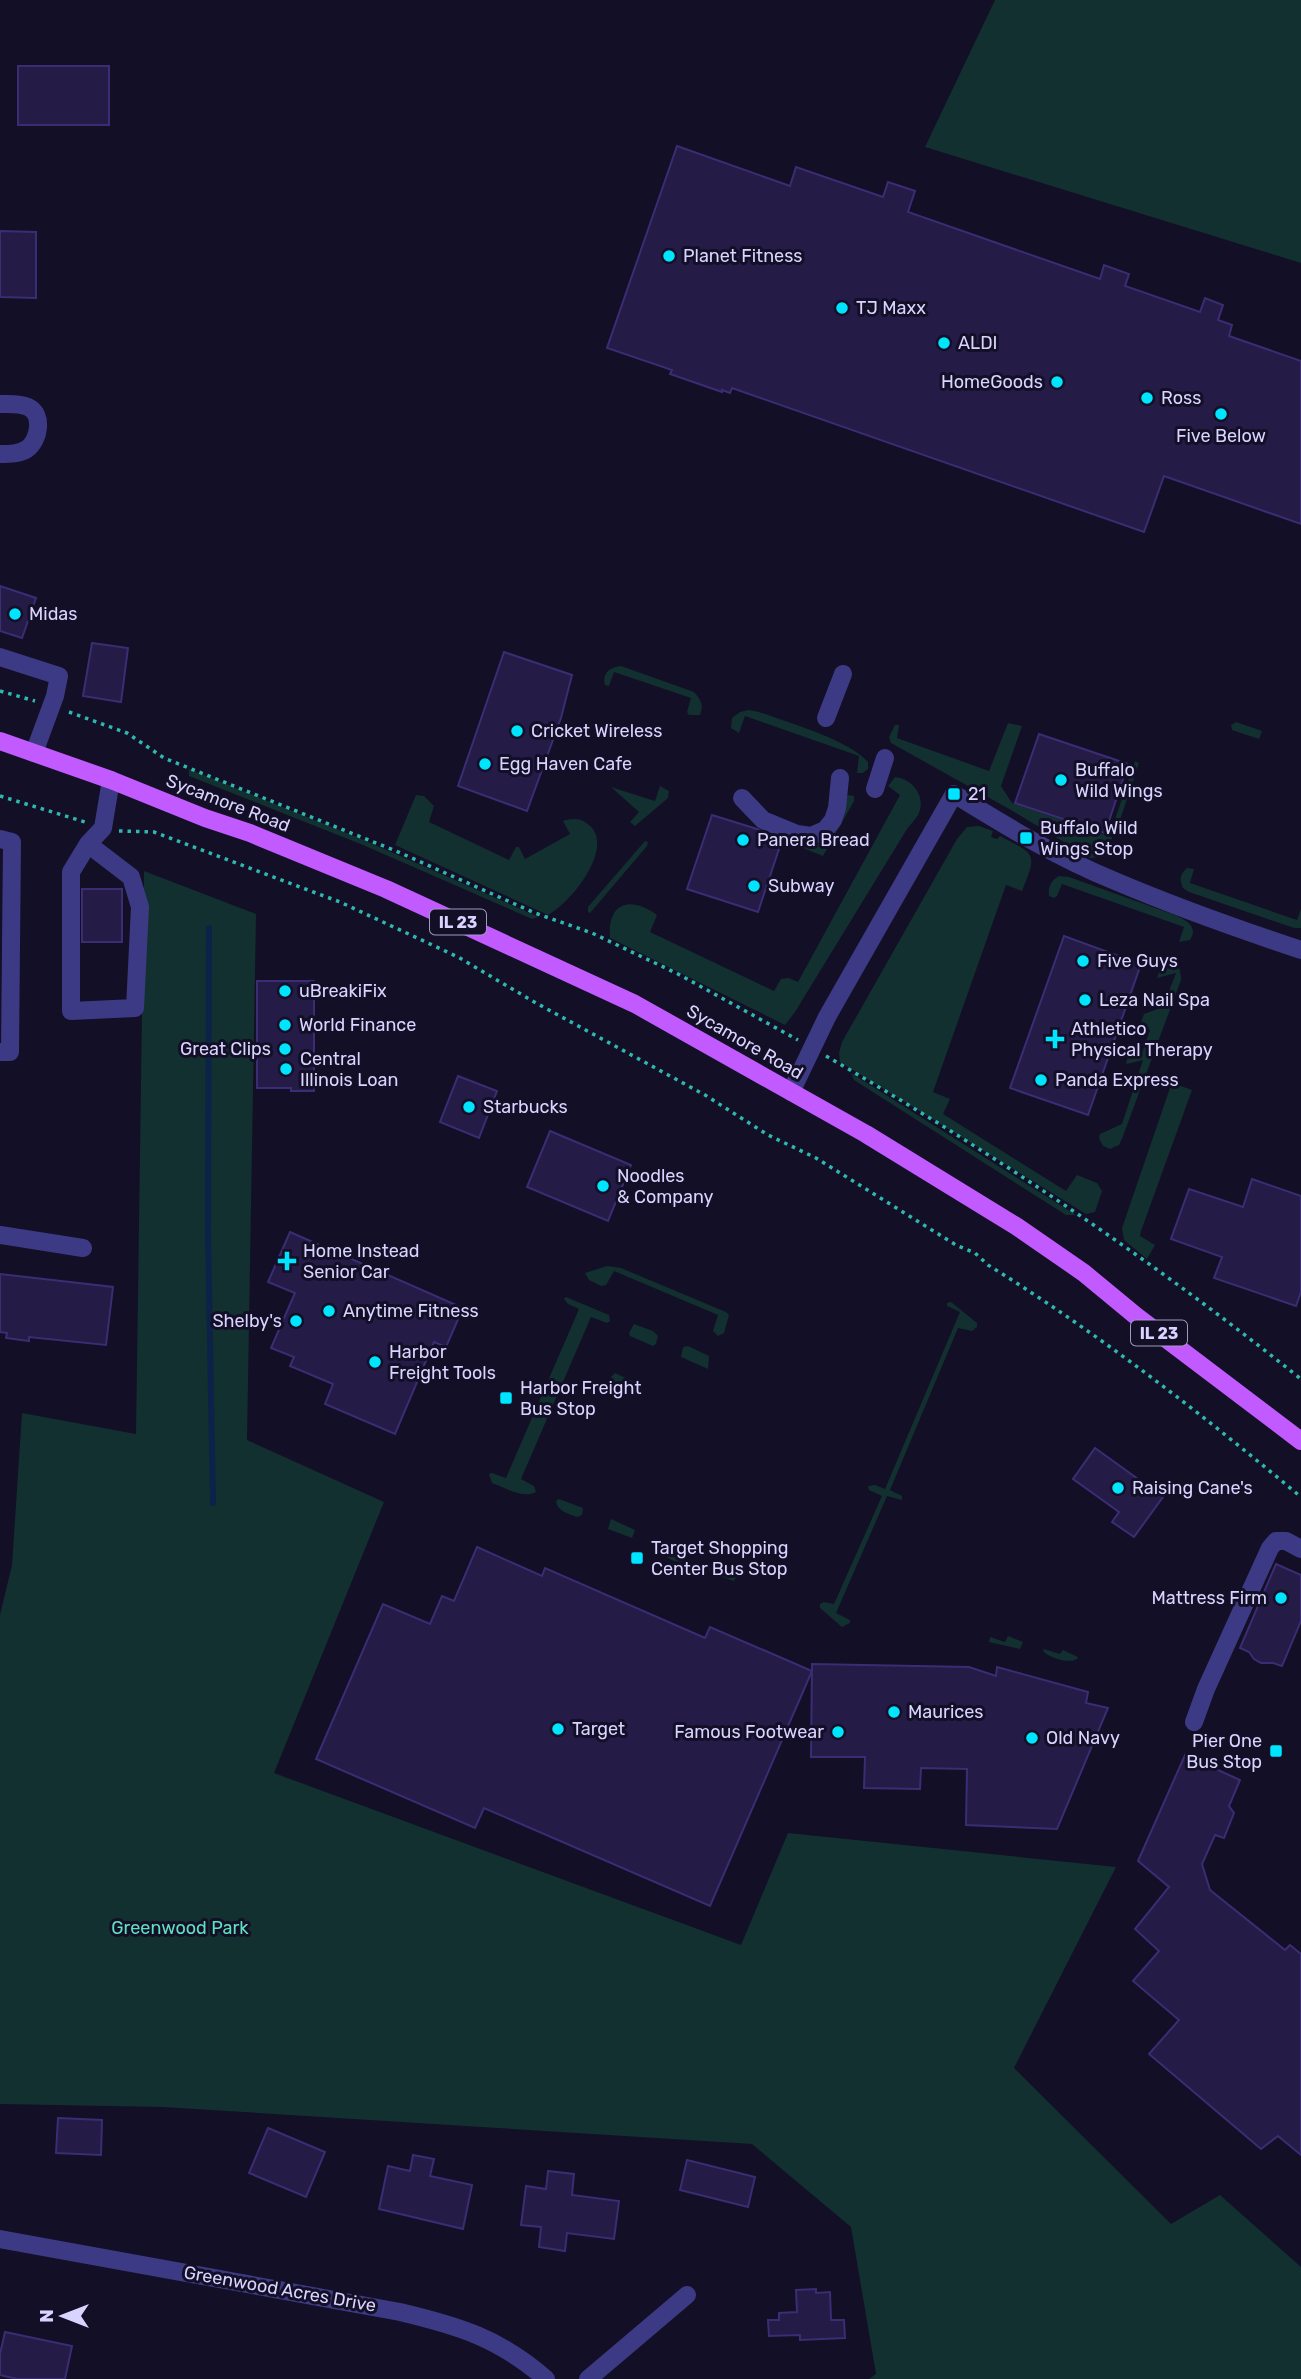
<svg xmlns="http://www.w3.org/2000/svg" width="1301" height="2379" viewBox="0 0 1301 2379" font-family="Rubik,sans-serif">
<style>
.green{fill:#12302f}
.lines{fill:none;stroke-linecap:round;stroke-linejoin:round}
.stream{stroke:#0c2248;stroke-width:6}
.building{fill:#241b47;stroke:#3b2d73;stroke-width:2}
.path{stroke:#2fb8b0;stroke-width:3.5;stroke-dasharray:3.5 5;stroke-linecap:butt}
.minor{stroke:#3d3a85;stroke-width:18}
.major{stroke:#c25bff;stroke-width:18}
.poi-dot{fill:#00e5ff;stroke:#130f26;stroke-width:2.5}
.labels{text-anchor:middle;dominant-baseline:central;stroke-width:6;stroke-linejoin:round;paint-order:stroke}
.shield{fill:#130f26;stroke:#9e99be;stroke-width:2}
.shield-label{font-size:16px;font-weight:bold;fill:#d9d4ff}
.poi-label{font-size:18px;fill:#d9d4ff;stroke:#130f26;text-anchor:start}
.street-label{font-size:18px;fill:#d9d4ff;stroke:#130f26}
.park-label{font-size:18px;fill:#5fe0c0;stroke:#130f26}
</style>
<rect width="100%" height="100%" fill="#130f26"/>
<!-- green -->
<g class="green">
<path d="M995,0H1301V263L925,147Z"/>
<path d="M621,666L694,692C701,700 704,705 700,715H689L687,712L691,698L614,672L609,686L605,685C602,673 610,667 621,666Z"/>
<path d="M749,710L759,712C789,723 847,739 868,762V769L863,773H857L859,756L745,716L739,733L731,728L732,718L740,712Z"/>
<path d="M1236,722L1262,731L1259,739L1232,730L1231,725Z"/>
<path d="M1008,723L1022,726L1001,786L1012,803L1112,837C1108,851 1106,857 1090,858L1011,810L891,743L889,737L895,725H899L897,738L989,771Z"/>
<path d="M1135,761L1139,763L1117,829L1112,828Z"/>
<path d="M189,769L366,841L539,917L532,919L363,845L189,776Z"/>
<path d="M895,777C913,779 927,797 918,815C915,820 910,825 907,829L795,1012L785,1025L610,938C607,903 630,895 657,915L650,932L774,991L781,979L789,978L798,982L900,795L888,786Z"/>
<path d="M660,786L669,791L668,798L635,826L630,822L639,812L611,787L655,801Z"/>
<path d="M416,795L424,796L434,806L429,822L509,860L516,847H519L525,859L570,834L563,821C573,818 581,818 589,825C616,847 570,904 548,915L395,845Z"/>
<path d="M849,795L854,796V801L823,856L788,842L790,837C796,840 804,845 811,845C828,846 839,810 844,797Z"/>
<path d="M979,826L993,831L991,837L997,839L1000,836C1035,855 1038,852 1022,891L1006,885L933,1092L950,1099L943,1114L1066,1191L1077,1175L1097,1183L1102,1191L1095,1212L1086,1214L840,1062L839,1053L842,1042L957,839L967,827Z"/>
<path d="M645,841L648,842L647,846L590,913L588,912V907Z"/>
<path d="M1187,868L1194,869L1190,883L1297,920L1301,909V928H1294L1189,892L1183,888C1179,879 1180,874 1187,868Z"/>
<path d="M144,871L256,914L247,1440L384,1502L274,1773L741,1945L788,1833L1116,1867L1014,2068L1171,2224L1220,2195L1301,2267V2379H869L876,2374L851,2227L752,2144L163,2107L0,2104V1615L12,1565L22,1413L136,1434Z"/>
<path d="M1059,876L1069,877L1175,915C1186,920 1199,927 1190,940L1179,942L1184,927L1062,884L1057,896L1054,898L1049,896C1048,887 1051,880 1059,876Z"/>
<path d="M1167,962C1178,963 1181,969 1181,980L1123,1136L1119,1145L1110,1149L1103,1146L1099,1138L1100,1134L1122,1124L1143,1060L1127,1064L1126,1063L1129,1054L1141,1056L1150,1030L1140,1025L1144,1014L1163,1007L1176,973L1157,978L1162,965Z"/>
<path d="M851,1073L1076,1215H1066L854,1080Z"/>
<path d="M1175,1084L1192,1090L1141,1231L1140,1236L1155,1245L1147,1259L1124,1240L1122,1228L1171,1085Z"/>
<path d="M607,1266L621,1268L726,1312L729,1315L724,1333L718,1336L713,1331L718,1315L614,1271L606,1285L601,1286L589,1280L585,1273Z"/>
<path d="M566,1297L609,1315L610,1321L607,1323L591,1317L521,1479L534,1486L536,1492C523,1499 506,1488 492,1483L489,1474L492,1473L506,1478L579,1309L568,1304L564,1299Z"/>
<path d="M951,1302L977,1323V1327L972,1331L958,1328L890,1490L902,1496V1500L887,1496L836,1613L850,1620V1623L842,1627L820,1608V1604L824,1602L834,1604L882,1496L869,1490L868,1486L875,1485L885,1489L960,1312L947,1306V1303Z"/>
<path d="M634,1324L653,1331L658,1336L656,1344L653,1346L630,1336L629,1333Z"/>
<path d="M688,1346L709,1356L708,1369L681,1357L683,1347Z"/>
<path d="M615,1373L637,1383L638,1386L636,1389H629L612,1381L611,1377Z"/>
<path d="M559,1499L583,1508L582,1515L577,1517C569,1514 557,1511 556,1501Z"/>
<path d="M611,1519L635,1530L632,1538L608,1529Z"/>
<path d="M661,1542L685,1553L684,1561C674,1564 664,1556 657,1549L658,1544Z"/>
<path d="M711,1563L738,1573L734,1581L711,1573L709,1569Z"/>
<path d="M1008,1636L1023,1642L1020,1649L989,1642L990,1637L1005,1642Z"/>
<path d="M1044,1649L1060,1654L1063,1650L1078,1657L1077,1659C1068,1664 1050,1658 1043,1651Z"/>
</g>
<g class="lines">
<!-- stream -->
<path class="stream" d="M209,928L208,1232L213,1503"/>
</g>
<!-- building -->
<g class="building">
<rect x="18" y="66" width="91" height="59"/>
<path d="M677,146L790,186L796,167L883,197L888,182L915,191L908,212L1100,279L1104,265L1129,274L1125,286L1200,312L1205,298L1223,305L1218,320L1232,325L1229,336L1301,361V524L1164,476L1144,532L732,388L730,393L722,390V392L670,374L672,370L607,348Z"/>
<path d="M0,231L36,232V298L0,297Z"/>
<path d="M0,586L36,598L22,638L0,631Z"/>
<path d="M92,643L128,648L121,702L83,696Z"/>
<path d="M504,652L572,675L561,718L527,811L458,786Z"/>
<path d="M1039,734L1128,764L1105,833L1015,803Z"/>
<path d="M712,815L757,829L782,840L758,912L687,889Z"/>
<rect x="82" y="889" width="40" height="53"/>
<path d="M1064,936L1141,964L1088,1115L1010,1088Z"/>
<path d="M257,981H314V1091H291V1088H257Z"/>
<path d="M458,1076L497,1091L479,1138L440,1122Z"/>
<path d="M550,1131L631,1165L608,1221L527,1187Z"/>
<path d="M1252,1179L1301,1196V1292L1296,1306L1214,1278L1222,1257L1171,1239L1189,1189L1243,1207Z"/>
<path d="M290,1232L463,1308L446,1347L434,1342L395,1434L325,1404L333,1384L290,1366L294,1357L271,1348L295,1293L268,1282Z"/>
<path d="M0,1274L113,1287L106,1345L29,1337V1341L6,1338L7,1333L0,1332Z"/>
<path d="M1095,1448L1163,1497L1134,1537L1112,1522L1119,1512L1073,1479Z"/>
<path d="M477,1547L542,1576L545,1568L705,1638L710,1627L812,1671L710,1906L484,1808L475,1828L316,1759L383,1604L430,1624L442,1596L454,1601Z"/>
<path d="M1276,1564L1301,1575V1621L1282,1666L1273,1663H1261L1254,1659L1249,1652L1240,1648Z"/>
<path d="M812,1664L969,1667L996,1676L997,1667L1088,1692L1086,1703L1108,1708L1057,1829L966,1825L967,1769L921,1768L920,1789L864,1788L865,1757H811Z"/>
<path d="M1185,1755L1240,1780L1229,1806L1234,1813L1224,1838L1215,1835L1202,1864L1210,1890L1285,1950L1290,1945L1301,1954V2155L1278,2136L1261,2149L1149,2054L1179,2020L1133,1981L1159,1951L1135,1929L1169,1887L1138,1861Z"/>
<path d="M58,2118L102,2120L101,2155L56,2153Z"/>
<path d="M268,2128L325,2152L306,2197L249,2173Z"/>
<path d="M413,2155L434,2159L430,2176L472,2185L463,2229L379,2209L388,2166L410,2171Z"/>
<path d="M687,2160L755,2177L748,2207L680,2190Z"/>
<path d="M548,2171L574,2174L572,2195L619,2201L614,2239L567,2233L565,2251L539,2247L541,2227L521,2225L526,2186L546,2189Z"/>
<path d="M816,2289V2293L830,2292L831,2320H844L845,2338L800,2340V2335L769,2336L768,2320H779V2313L797,2312L796,2290Z"/>
<path d="M5,2332L72,2346L65,2379H17L0,2375V2354Z"/>
</g>
<g class="lines">
<!-- path -->
<g class="path">
<path d="M0,691L35,701"/>
<path d="M69,712L127,733L164,758L396,851L535,913L592,933L678,974L798,1040"/>
<path d="M0,796L85,822"/>
<path d="M119,831L154,832L340,902L458,957L536,1003L705,1095L768,1135L816,1158L956,1245L975,1253L988,1265C1098,1333 1202,1414 1301,1497"/>
<path d="M826,1056C992,1152 1151,1259 1301,1379"/>
</g>
<!-- minor -->
<g class="minor">
<path d="M0,404C8,404 20,403 28,407C44,414 39,441 27,449C19,454 10,454 0,454"/>
<path d="M0,657L59,676L55,696L34,753"/>
<path d="M826,718L843,674"/>
<path d="M875,789L885,758"/>
<path d="M742,798L763,820L797,834L811,836L825,830L833,820L837,808L840,778"/>
<path d="M0,839L12,842L10,1052H0"/>
<path d="M88,844L131,877L140,907L135,1008L71,1011V872L88,844L103,828L111,780"/>
<path d="M791,1092L827,1017L954,794C1006,826 1058,858 1115,881C1176,907 1238,929 1301,950"/>
<path d="M0,1235L83,1248"/>
<path d="M1194,1722L1206,1689L1270,1548L1276,1541H1286L1301,1549"/>
<path d="M0,2239L400,2312C459,2326 499,2338 546,2379"/>
<path d="M588,2379L687,2295"/>
</g>
<!-- major -->
<path class="major" d="M0,741L111,780L205,818L250,833L386,889L635,1004L866,1134L1016,1226L1084,1273L1136,1316L1301,1441"/>
</g>
<!-- markers -->
<g class="poi-dot">
<circle cx="669" cy="256" r="7"/>
<circle cx="842" cy="308" r="7"/>
<circle cx="944" cy="343" r="7"/>
<circle cx="1057" cy="382" r="7"/>
<circle cx="1147" cy="398" r="7"/>
<circle cx="1221" cy="414" r="7"/>
<circle cx="15" cy="614" r="7"/>
<circle cx="517" cy="731" r="7"/>
<circle cx="485" cy="764" r="7"/>
<circle cx="1061" cy="780" r="7"/>
<rect x="947" y="787" width="14" height="14" rx="3.5"/>
<rect x="1019" y="831" width="14" height="14" rx="3.5"/>
<circle cx="743" cy="840" r="7"/>
<circle cx="754" cy="886" r="7"/>
<circle cx="1083" cy="961" r="7"/>
<circle cx="285" cy="991" r="7"/>
<circle cx="1085" cy="1000" r="7"/>
<circle cx="285" cy="1025" r="7"/>
<path d="M1051.5 1028.5h7v7h7v7h-7v7h-7v-7h-7v-7h7z"/>
<circle cx="285" cy="1049" r="7"/>
<circle cx="286" cy="1069" r="7"/>
<circle cx="1041" cy="1080" r="7"/>
<circle cx="469" cy="1107" r="7"/>
<circle cx="603" cy="1186" r="7"/>
<path d="M283.5 1250.5h7v7h7v7h-7v7h-7v-7h-7v-7h7z"/>
<circle cx="329" cy="1311" r="7"/>
<circle cx="296" cy="1321" r="7"/>
<circle cx="375" cy="1362" r="7"/>
<rect x="499" y="1391" width="14" height="14" rx="3.5"/>
<circle cx="1118" cy="1488" r="7"/>
<rect x="630" y="1551" width="14" height="14" rx="3.5"/>
<circle cx="1281" cy="1598" r="7"/>
<circle cx="894" cy="1712" r="7"/>
<circle cx="558" cy="1729" r="7"/>
<circle cx="838" cy="1732" r="7"/>
<circle cx="1032" cy="1738" r="7"/>
<rect x="1269" y="1744" width="14" height="14" rx="3.5"/>
</g>
<g class="labels">
<!-- shield labels -->
<g class="shield">
<rect x="430" y="909.5" width="56" height="25" rx="5"/>
<rect x="1131" y="1320.5" width="56" height="25" rx="5"/>
</g>
<g class="shield-label">
<text x="458" y="922">IL 23</text>
<text x="1159" y="1333">IL 23</text>
</g>
<!-- poi labels -->
<g class="poi-label">
<text x="683" y="256">Planet Fitness</text>
<text x="856" y="308">TJ Maxx</text>
<text x="958" y="343">ALDI</text>
<text x="1043" y="382" text-anchor="end">HomeGoods</text>
<text x="1161" y="398">Ross</text>
<text x="1221" y="436" text-anchor="middle">Five Below</text>
<text x="29" y="614">Midas</text>
<text x="531" y="731">Cricket Wireless</text>
<text x="499" y="764">Egg Haven Cafe</text>
<text x="1075" y="770">Buffalo<tspan x="1075" dy="21">Wild Wings</tspan></text>
<text x="968" y="794">21</text>
<text x="1040" y="828">Buffalo Wild<tspan x="1040" dy="21">Wings Stop</tspan></text>
<text x="757" y="840">Panera Bread</text>
<text x="768" y="886">Subway</text>
<text x="1097" y="961">Five Guys</text>
<text x="299" y="991">uBreakiFix</text>
<text x="1099" y="1000">Leza Nail Spa</text>
<text x="299" y="1025">World Finance</text>
<text x="1071" y="1029">Athletico<tspan x="1071" dy="21">Physical Therapy</tspan></text>
<text x="271" y="1049" text-anchor="end">Great Clips</text>
<text x="300" y="1059">Central<tspan x="300" dy="21">Illinois Loan</tspan></text>
<text x="1055" y="1080">Panda Express</text>
<text x="483" y="1107">Starbucks</text>
<text x="617" y="1176">Noodles<tspan x="617" dy="21">&amp; Company</tspan></text>
<text x="303" y="1251">Home Instead<tspan x="303" dy="21">Senior Car</tspan></text>
<text x="343" y="1311">Anytime Fitness</text>
<text x="282" y="1321" text-anchor="end">Shelby's</text>
<text x="389" y="1352">Harbor<tspan x="389" dy="21">Freight Tools</tspan></text>
<text x="520" y="1388">Harbor Freight<tspan x="520" dy="21">Bus Stop</tspan></text>
<text x="1132" y="1488">Raising Cane's</text>
<text x="651" y="1548">Target Shopping<tspan x="651" dy="21">Center Bus Stop</tspan></text>
<text x="1267" y="1598" text-anchor="end">Mattress Firm</text>
<text x="908" y="1712">Maurices</text>
<text x="572" y="1729">Target</text>
<text x="824" y="1732" text-anchor="end">Famous Footwear</text>
<text x="1046" y="1738">Old Navy</text>
<text x="1262" y="1741" text-anchor="end">Pier One<tspan x="1262" dy="21">Bus Stop</tspan></text>
</g>
<!-- street labels -->
<g class="street-label">
<text transform="translate(228 803) rotate(21)">Sycamore Road</text>
<text transform="translate(745 1042) rotate(30)">Sycamore Road</text>
<text transform="translate(280 2289) rotate(10)">Greenwood Acres Drive</text>
</g>
<!-- park labels -->
<g class="park-label">
<text x="180" y="1928">Greenwood Park</text>
</g>
</g>
<!-- north arrow -->
<g transform="translate(63 2316) rotate(270)" stroke="#130f26" stroke-width="5" paint-order="stroke">
<path d="M0-5L12 26L0 18L-12 26Z" fill="#d9d4ff"/>
<text y="-10" font-size="19" font-weight="bold" text-anchor="middle" fill="#d9d4ff">N</text>
</g>
</svg>
